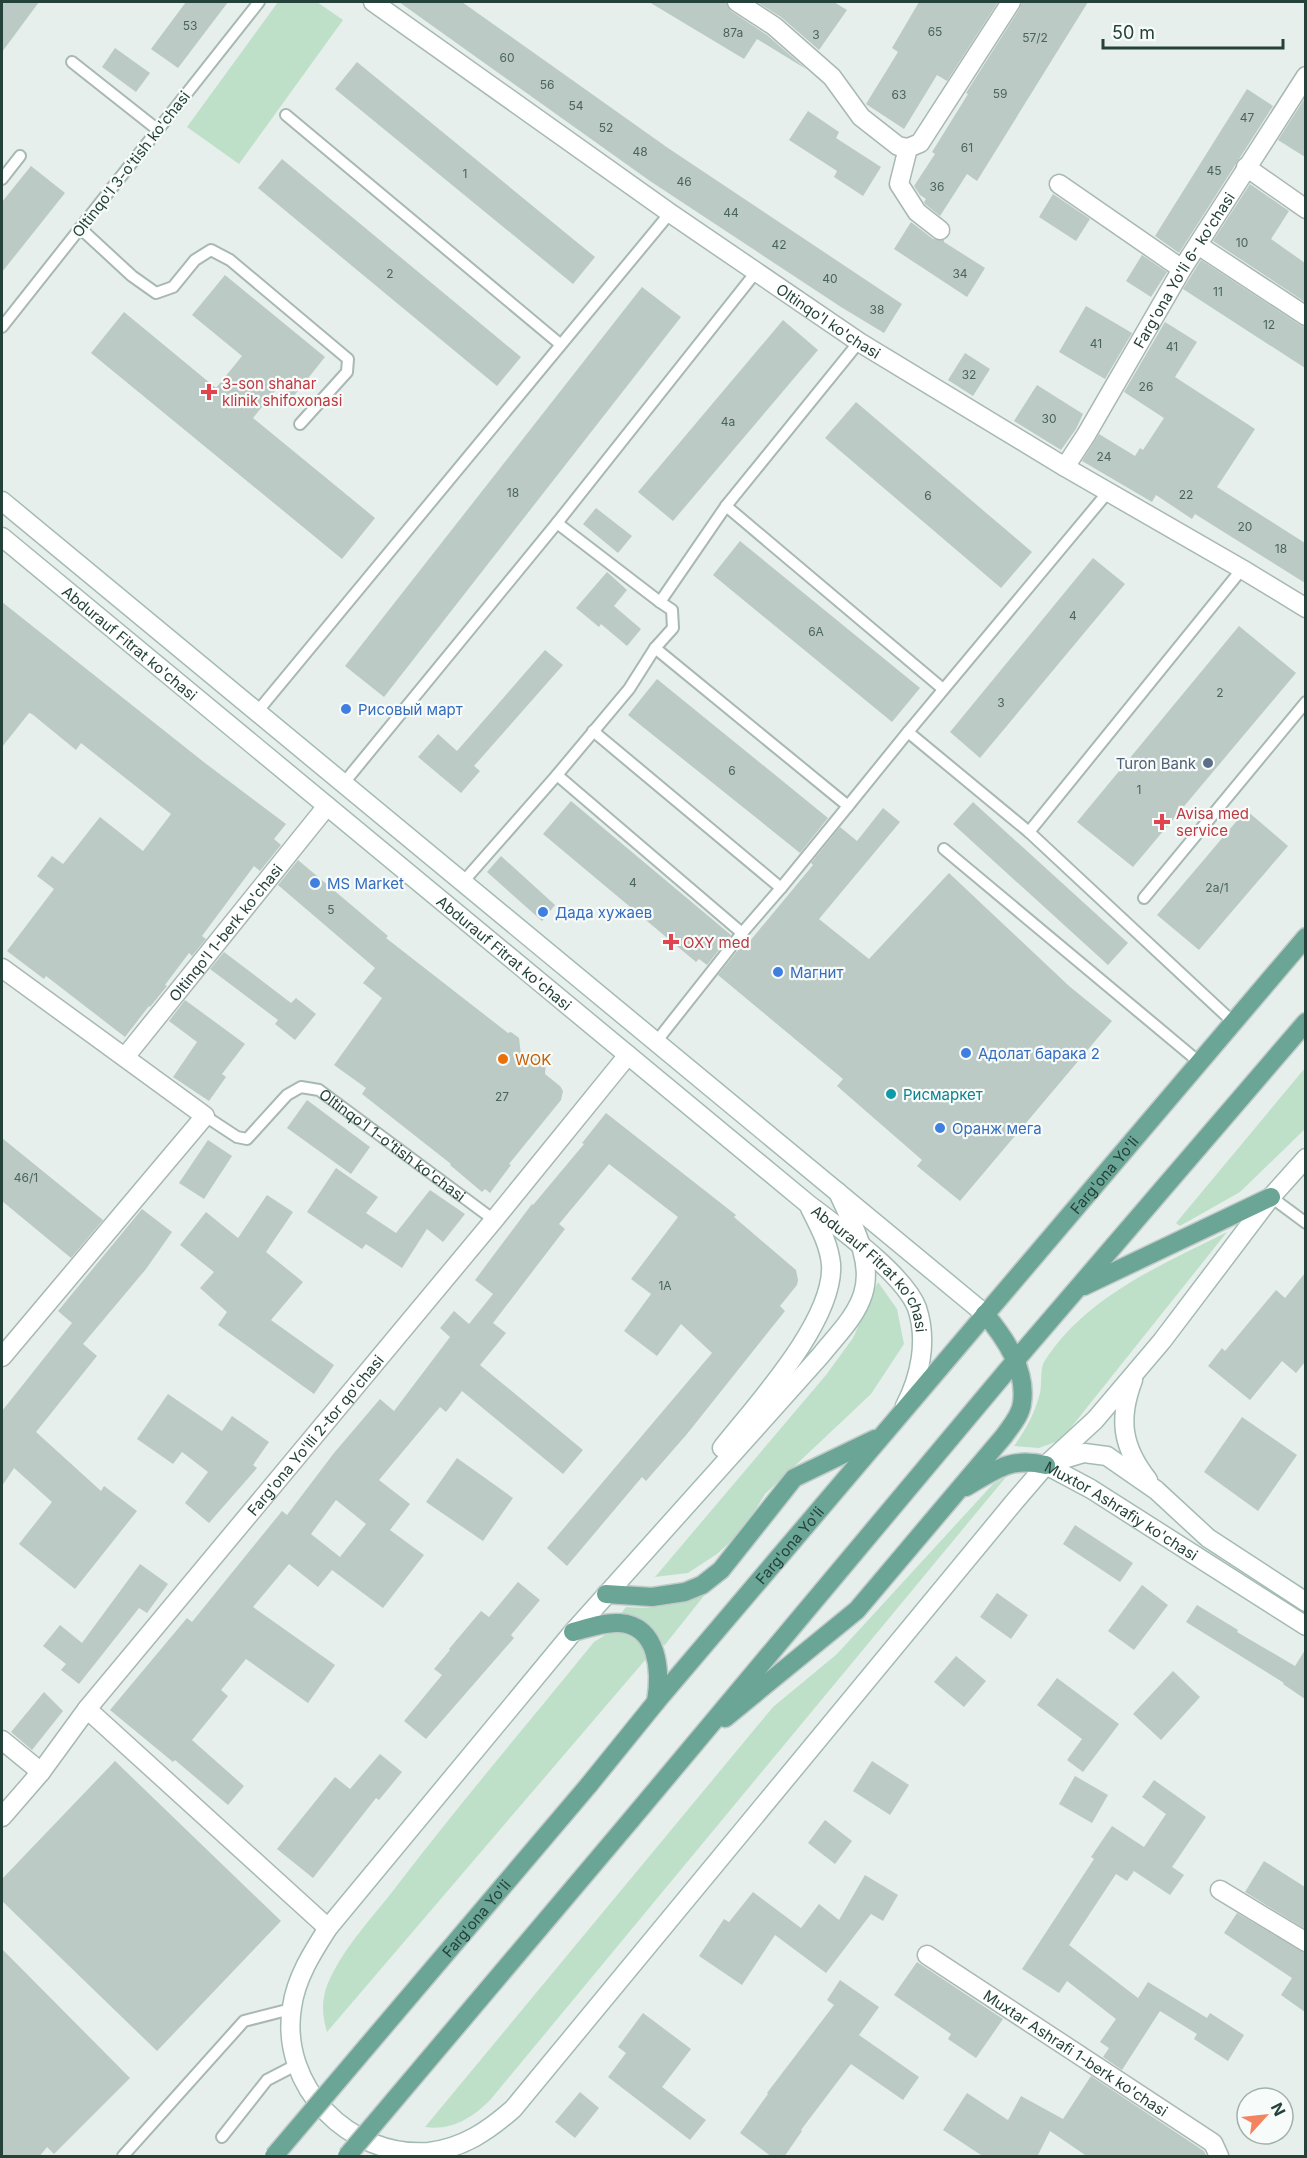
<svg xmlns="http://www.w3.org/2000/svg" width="1307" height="2158" viewBox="0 0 1307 2158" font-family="Inter,sans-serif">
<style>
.green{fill:#bfe0c8}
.building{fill:#bbcac4;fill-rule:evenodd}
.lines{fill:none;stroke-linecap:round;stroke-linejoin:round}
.service-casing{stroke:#a8b8b2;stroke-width:14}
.minor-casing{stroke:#a8b8b2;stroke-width:21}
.secondary-casing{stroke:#a4bbb3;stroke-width:21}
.primary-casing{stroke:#c2cac8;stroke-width:21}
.service{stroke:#fff;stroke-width:10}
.minor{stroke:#fff;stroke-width:18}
.secondary{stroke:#fff;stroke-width:18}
.primary{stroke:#6aa596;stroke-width:18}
.primary-bridge-casing{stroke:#c2cac8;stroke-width:21;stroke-linecap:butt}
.primary-bridge{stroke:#6aa596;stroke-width:18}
.health-dot{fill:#e0444e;stroke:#f7fbf9;stroke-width:2}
.shop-dot{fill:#3f7fe0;stroke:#f7fbf9;stroke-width:2}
.service-dot{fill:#5c6f8a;stroke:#f7fbf9;stroke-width:2}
.food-dot{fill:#e8710a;stroke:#f7fbf9;stroke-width:2}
.culture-dot{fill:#0f9aa8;stroke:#f7fbf9;stroke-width:2}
.labels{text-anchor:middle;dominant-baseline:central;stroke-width:4.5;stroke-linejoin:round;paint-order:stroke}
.number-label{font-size:12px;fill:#4a645c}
.street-label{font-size:15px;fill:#24423a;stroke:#f7fbf9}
.health-label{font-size:15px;fill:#be3a42;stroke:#f7fbf9;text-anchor:start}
.shop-label{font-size:15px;fill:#366cbe;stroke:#f7fbf9;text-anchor:start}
.service-label{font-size:15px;fill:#4e5e75;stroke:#f7fbf9;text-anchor:end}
.food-label{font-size:15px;fill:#c56008;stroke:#f7fbf9;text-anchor:start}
.culture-label{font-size:15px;fill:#0d838f;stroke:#f7fbf9;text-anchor:start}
</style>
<rect width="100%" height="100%" fill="#e6efeb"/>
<!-- green -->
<g class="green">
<path d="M278,2H317L343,20L239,164L187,127Z"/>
<path d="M1305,1068V1129L1240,1192L1180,1226L1176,1223Z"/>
<path d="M1227,1232L1061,1440L1039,1448L1014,1446C1026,1429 1035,1413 1040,1393C1042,1385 1040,1368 1044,1362C1086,1296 1160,1266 1227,1232Z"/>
<path d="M878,1282L897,1309L904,1344L871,1394L765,1494L743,1530L717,1554L688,1573L655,1577L826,1375L853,1338Z"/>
<path d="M1006,1477L491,2099C473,2118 451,2131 425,2127L773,1707L837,1654L993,1484Z"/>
<path d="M707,1592L664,1646L656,1635L620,1615L626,1607C656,1610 679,1604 707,1592Z"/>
<path d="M616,1633C633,1634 643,1643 646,1659L327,2032C322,2015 321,2000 328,1983C344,1946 375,1915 399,1883C462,1801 529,1722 594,1642L605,1635Z"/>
</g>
<!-- building -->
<g class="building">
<path d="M2,2H39L2,52Z"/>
<path d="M186,2H228L178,68L151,49Z"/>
<path d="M399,2H462L668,148L902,304L884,333L841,307L650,181Z"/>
<path d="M649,2H726L731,11L767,35L806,69L757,39L744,59Z"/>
<path d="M757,2H834L847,10L819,50L781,17Z"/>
<path d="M919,2H998L947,81L937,75L904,129L866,104L898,52L892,48Z"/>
<path d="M1022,2H1088L977,181L967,174L940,216L925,204L924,202L926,199L920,195L914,186L935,154L932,152L968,94L966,93L1020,8Z"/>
<path d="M115,48L150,73L136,92L102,67Z"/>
<path d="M357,62L595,257L573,284L335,89Z"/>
<path d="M1247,89L1273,106L1179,253L1155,236Z"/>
<path d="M1305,98V157L1278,140Z"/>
<path d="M808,111L839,132L836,138L881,167L863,196L834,177L837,171L789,140Z"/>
<path d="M282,159L521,357L497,386L258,188Z"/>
<path d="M31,166L65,193L2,272V202Z"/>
<path d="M1250,184L1289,211L1271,239L1305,263V302L1213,241Z"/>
<path d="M1053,194L1090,219L1076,241L1039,217Z"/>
<path d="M911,222L933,239L944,240V242L985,268L967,297L894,249Z"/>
<path d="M1142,255L1167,272L1151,297L1126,281Z"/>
<path d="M1201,260L1300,325L1305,327V368L1183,289Z"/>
<path d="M225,275L325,357L293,397L279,386L253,418L375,518L342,559L91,353L124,312L216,388L242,356L192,315Z"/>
<path d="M642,287L681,317L384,697L345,666Z"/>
<path d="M1086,306L1132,333L1105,379L1059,352Z"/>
<path d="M783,320L818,350L673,521L638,492Z"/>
<path d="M1165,322L1197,342L1175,377L1255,429L1217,487L1305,543V583L1195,514L1192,519L1156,495L1152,502L1082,461L1099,434L1135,456L1140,448L1143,450L1164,418L1124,392Z"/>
<path d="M965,353L990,369L973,396L948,380Z"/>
<path d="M1037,385L1083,414L1076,429L1061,450L1014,421Z"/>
<path d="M856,402L1032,552L1001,588L825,438Z"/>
<path d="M596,508L632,536L618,553L583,524Z"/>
<path d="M740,541L920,688L892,722L713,575Z"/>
<path d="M1093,558L1125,584L980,758L950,732Z"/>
<path d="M607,572L627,590L614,606L641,629L627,646L601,624L599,627L576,608Z"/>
<path d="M2,602L205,763L286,824L274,839L281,845L260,871L254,866L202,936L206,939L192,956L189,953L165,985L167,986L150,1007L149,1006L125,1037L46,976L44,979L7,951L54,889L37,876L52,856L63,864L100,817L143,851L171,814L81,743L76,750L32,714L29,713L2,747Z"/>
<path d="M1239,626L1296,673L1133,867L1077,822Z"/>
<path d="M545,650L563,665L474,766L480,771L461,793L418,757L438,734L457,751Z"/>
<path d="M657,679L828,818L800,853L628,715Z"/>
<path d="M571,801L731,935L707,965L699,959L696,962L543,834Z"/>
<path d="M973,802L1128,943L1108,965L953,824Z"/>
<path d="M883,808L900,822L819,919L869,959L949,873L1069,986L1112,1021L960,1201L917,1166L922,1160L837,1086L843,1079L718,975L743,944L745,947L813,865L811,863L840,827L857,841Z"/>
<path d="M1246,810L1288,846L1199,950L1157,915Z"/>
<path d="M501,856L555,905L542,921L487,872Z"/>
<path d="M298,860L388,936L386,938L508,1033L511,1032L519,1038L521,1055L536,1053L543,1056L546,1061L545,1074L560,1086L563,1091L561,1100L509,1164L511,1165L490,1193L485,1189L482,1192L450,1165L451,1164L362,1094L366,1088L334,1065L382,998L363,983L375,968L278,885Z"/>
<path d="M224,952L291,1003L296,998L316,1014L295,1040L275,1024L278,1020L210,969Z"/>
<path d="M185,1000L245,1044L222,1074L226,1077L209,1101L173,1077L197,1042L169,1021Z"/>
<path d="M307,1100L370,1147L351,1174L287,1128Z"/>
<path d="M606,1113L736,1215L734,1217L796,1270L798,1280L797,1285L780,1306L785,1311L687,1434L646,1481L642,1477L567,1566L547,1548L712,1353L681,1324L657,1356L624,1331L651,1294L631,1279L678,1217L609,1164L559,1224L565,1229L493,1323L506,1333L480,1365L583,1450L563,1474L462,1391L446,1412L440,1407L379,1480L410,1504L390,1530L424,1555L383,1608L332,1570L318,1587L289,1564L253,1607L335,1665L308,1703L246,1659L221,1690L228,1696L192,1740L244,1786L228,1805L175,1760L173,1762L110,1710L187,1618L192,1622L282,1511L287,1515L334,1453L380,1399L394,1411L450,1337L440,1328L454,1311L469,1324L493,1294L475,1280L532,1204L533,1205L584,1144L582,1143ZM336,1500L366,1524L340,1557L311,1534Z"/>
<path d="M2,1138L103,1220L71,1258L2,1201Z"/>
<path d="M208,1140L232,1156L204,1199L179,1183Z"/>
<path d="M336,1168L378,1197L366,1213L396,1233L430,1190L465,1214L443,1242L427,1229L402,1268L366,1244L362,1249L307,1212Z"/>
<path d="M267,1195L293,1212L266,1252L303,1282L271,1320L334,1365L314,1394L218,1325L227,1312L200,1288L214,1272L180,1245L206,1212L238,1238Z"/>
<path d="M142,1209L172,1232L146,1269L83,1344L97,1356L36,1432L101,1491L104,1486L137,1511L75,1589L19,1544L52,1502L14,1468L2,1486V1411L72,1323L58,1311Z"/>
<path d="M1305,1273V1362L1296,1373L1282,1361L1250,1400L1208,1366L1222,1348L1225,1351L1276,1290L1285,1298Z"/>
<path d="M168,1394L222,1431L232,1416L269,1442L253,1465L257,1468L209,1523L185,1503L208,1472L182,1452L173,1464L137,1439Z"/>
<path d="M1242,1417L1297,1455L1258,1511L1204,1472Z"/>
<path d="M457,1458L513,1498L483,1541L426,1502Z"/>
<path d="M1075,1525L1133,1563L1120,1582L1063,1544Z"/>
<path d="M140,1564L168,1584L147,1613L139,1608L79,1684L61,1670L66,1664L43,1646L60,1625L82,1643Z"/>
<path d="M518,1582L540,1600L511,1635L514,1638L426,1739L404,1721L442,1675L434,1669L450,1650L449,1649L481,1611L489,1617Z"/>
<path d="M1142,1585L1168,1605L1134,1650L1108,1631Z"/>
<path d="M997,1593L1028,1615L1011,1639L980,1617Z"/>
<path d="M1197,1605L1238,1630L1237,1632L1295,1666L1305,1650V1699L1283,1684L1284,1683L1186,1622Z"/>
<path d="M956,1656L986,1681L964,1707L934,1682Z"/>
<path d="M1173,1671L1200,1697L1161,1740L1133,1714Z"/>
<path d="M1057,1678L1119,1724L1083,1772L1067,1760L1082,1739L1037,1705Z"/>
<path d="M44,1692L63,1711L32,1750L11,1732Z"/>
<path d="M380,1754L402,1772L379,1800L376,1798L313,1878L277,1849L335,1777L350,1789Z"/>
<path d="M115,1761L281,1921L157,2051L2,1901V1879Z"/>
<path d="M872,1761L909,1785L890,1815L853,1791Z"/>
<path d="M1075,1776L1108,1795L1092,1823L1059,1804Z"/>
<path d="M1154,1780L1206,1817L1172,1867L1184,1875L1170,1895L1134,1871L1127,1881L1116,1874L1069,1945L1138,1998L1148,1982L1207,2018L1210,2013L1244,2035L1228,2061L1194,2039L1197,2034L1160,2011L1122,2070L1103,2057L1109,2048L1100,2042L1116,2019L1067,1981L1059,1993L1022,1969L1094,1859L1091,1857L1112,1826L1144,1847L1166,1814L1142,1797Z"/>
<path d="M825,1820L852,1841L835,1864L808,1843Z"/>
<path d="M1264,1861L1305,1887V1929L1245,1892Z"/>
<path d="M865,1875L898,1895L883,1921L871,1914L826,1973L775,1935L742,1985L699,1956L724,1919L729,1922L753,1892L801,1928L819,1904L839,1920Z"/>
<path d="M1237,1913L1305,1953V2012L1281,1995L1292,1978L1224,1933Z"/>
<path d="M2,1949L130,2078L54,2154L47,2147L39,2157H2Z"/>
<path d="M917,1962L1003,2019L976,2058L948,2039L951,2034L894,1995Z"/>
<path d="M840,1980L879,2007L859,2035L919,2077L903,2100L851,2064L801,2130L802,2131L784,2157H772L740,2133L768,2094L767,2093L834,2005L827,2000Z"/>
<path d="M643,2013L691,2049L662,2087L706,2120L690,2140L608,2077L626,2053L618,2047Z"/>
<path d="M1091,2076L1204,2151L1207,2157H1088L1050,2131L1037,2157H984L943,2130L967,2093L1008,2120L1021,2096L1063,2119Z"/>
<path d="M580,2092L599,2108L575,2138L555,2122Z"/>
</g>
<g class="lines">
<!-- service casing -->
<g class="service-casing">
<g id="service">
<path d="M72,62L158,130"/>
<path d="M286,115L560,344"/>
<path d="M2,179L20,156"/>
<path d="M80,228L132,276L156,293L173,287L195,260L211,250L230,260L348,359L347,372L300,424"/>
<path d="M2,327L259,2"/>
<path d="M1108,492L908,732L1029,832L1233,1022"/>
<path d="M726,506L943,689"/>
<path d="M557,523L660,602L726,506L859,342"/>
<path d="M257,712L670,213"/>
<path d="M593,731L781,888L848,806L655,648"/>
<path d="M557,775L742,933"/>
<path d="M343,784L557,523L756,272"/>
<path d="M848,806L908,732"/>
<path d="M1029,832L1242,569"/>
<path d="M944,849L1199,1062"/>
<path d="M463,882L557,775L629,689L655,648L673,628L672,610L660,602"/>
<path d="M1144,898L1306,702"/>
<path d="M656,1042L742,933L781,888"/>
<path id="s1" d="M205,1116L237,1137L247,1139L287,1095L301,1087L319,1090L494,1220"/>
<path d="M1271,1197L1306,1223"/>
<path d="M222,2137L267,2080L296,2065"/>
<path d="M123,2156L244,2021L291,2009"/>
</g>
</g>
<!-- minor casing -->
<g class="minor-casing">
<g id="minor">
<path id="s2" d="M373,2L670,213L859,342L1065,467L1242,569L1306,608"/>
<path d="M737,2L774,26L832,77L861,117L898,146L908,148L920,143L1011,2"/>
<path d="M908,148L899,184L917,212L940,230"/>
<path d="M1246,167L1306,209"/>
<path d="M1059,184L1182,269"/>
<path d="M1198,245L1306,316"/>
<path id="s3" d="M1065,467L1086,435L1182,269L1306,76"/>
<path d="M2,968L205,1116L2,1357"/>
<path id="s4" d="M125,1057L327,806"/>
<path d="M87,1709L328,1928"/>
<path d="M2,1740L41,1772"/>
<path id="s5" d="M2,1817L41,1772L87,1709L494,1220L628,1055"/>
<path d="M1220,1890L1306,1942"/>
<path id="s6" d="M927,1955L1213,2143L1219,2156"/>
</g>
</g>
<!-- secondary casing -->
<g class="secondary-casing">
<g id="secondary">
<path d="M2,501L985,1314"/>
<path id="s7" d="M2,537L808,1204C838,1227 904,1274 917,1308C928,1341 920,1377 905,1406"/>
<path d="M838,1192C851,1222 874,1260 863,1294C856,1317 836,1336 821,1355L573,1632L328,1928C312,1953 296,1978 292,2007C279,2086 349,2158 429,2152C463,2148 488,2131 513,2109L1015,1501L1046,1465L1095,1420L1162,1341L1271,1197L1306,1158"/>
<path d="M1133,1380C1118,1419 1122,1447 1148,1480"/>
<path d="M722,1448C756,1405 835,1320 831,1264C829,1244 819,1226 810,1208"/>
<path d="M1054,1462L1084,1453L1107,1456L1156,1490L1208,1538L1306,1602"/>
<path id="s8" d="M1046,1465L1091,1489L1306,1626"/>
</g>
</g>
<!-- primary casing -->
<g class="primary-casing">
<g id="primary">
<path d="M1084,1286L1271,1197"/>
<path d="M966,1487C997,1469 1010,1457 1046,1465"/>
<path d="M606,1594L652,1597L685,1592L702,1585L721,1570L794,1478L875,1439"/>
<path d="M573,1632C588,1628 604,1622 619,1623C659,1625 661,1672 656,1702"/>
<path d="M725,1718L857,1610L1004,1436C1011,1426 1021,1415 1022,1403C1027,1370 1005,1338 985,1314"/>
<path id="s9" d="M588,1786L656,1702L1306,937"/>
<path d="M630,1821L1015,1361L1306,1022"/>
</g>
</g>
<!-- service -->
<use href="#service" class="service"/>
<!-- minor -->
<use href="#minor" class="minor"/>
<!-- secondary -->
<use href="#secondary" class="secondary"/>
<!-- primary -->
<use href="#primary" class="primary"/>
<!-- primary-bridge casing -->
<g class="primary-bridge-casing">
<g id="primary-bridge">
<path id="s10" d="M274,2156L588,1786"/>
<path d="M347,2156L630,1821"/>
</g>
</g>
<!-- primary-bridge -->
<use href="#primary-bridge" class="primary-bridge"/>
</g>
<!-- markers -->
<g class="health-dot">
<path d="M206 383h6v6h6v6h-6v6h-6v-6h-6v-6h6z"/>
<path d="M1159 813h6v6h6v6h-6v6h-6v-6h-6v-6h6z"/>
<path d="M668 933h6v6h6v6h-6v6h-6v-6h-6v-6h6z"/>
</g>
<g class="shop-dot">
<circle cx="346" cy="709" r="6"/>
<circle cx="315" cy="883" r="6"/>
<circle cx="543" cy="912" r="6"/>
<circle cx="778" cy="972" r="6"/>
<circle cx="966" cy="1053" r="6"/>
<circle cx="940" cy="1128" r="6"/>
</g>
<circle class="service-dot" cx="1208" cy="763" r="6"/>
<circle class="food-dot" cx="503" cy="1059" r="6"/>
<circle class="culture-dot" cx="891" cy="1094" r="6"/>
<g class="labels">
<!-- number labels -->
<g class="number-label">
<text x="190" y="25">53</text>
<text x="935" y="31">65</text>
<text x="733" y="32">87a</text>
<text x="816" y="34">3</text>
<text x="1035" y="37">57/2</text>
<text x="507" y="57">60</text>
<text x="547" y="84">56</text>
<text x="1000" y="93">59</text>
<text x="899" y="94">63</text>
<text x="576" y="105">54</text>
<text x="1247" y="117">47</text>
<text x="606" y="127">52</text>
<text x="967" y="147">61</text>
<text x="640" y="151">48</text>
<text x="1214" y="170">45</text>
<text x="465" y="173">1</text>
<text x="684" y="181">46</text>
<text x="937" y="186">36</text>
<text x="731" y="212">44</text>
<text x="1242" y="242">10</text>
<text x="779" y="244">42</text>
<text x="390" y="273">2</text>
<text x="960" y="273">34</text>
<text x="830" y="278">40</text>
<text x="1218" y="291">11</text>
<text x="877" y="309">38</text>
<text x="1269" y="324">12</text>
<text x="1096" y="343">41</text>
<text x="1172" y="346">41</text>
<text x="969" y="374">32</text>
<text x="1146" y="386">26</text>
<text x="1049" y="418">30</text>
<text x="728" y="421">4а</text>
<text x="1104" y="456">24</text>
<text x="513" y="492">18</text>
<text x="1186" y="494">22</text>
<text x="928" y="495">6</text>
<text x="1245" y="526">20</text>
<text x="1281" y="548">18</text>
<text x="1073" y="615">4</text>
<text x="816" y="631">6A</text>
<text x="1220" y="692">2</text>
<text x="1001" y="702">3</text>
<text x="732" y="770">6</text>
<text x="1139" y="789">1</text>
<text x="633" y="882">4</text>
<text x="1217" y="887">2a/1</text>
<text x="331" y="909">5</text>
<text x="502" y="1096">27</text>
<text x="26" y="1177">46/1</text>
<text x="665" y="1285">1A</text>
</g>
<!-- street labels -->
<g class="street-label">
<text transform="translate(131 164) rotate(-52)">Oltinqo'l 3-o'tish ko'chasi</text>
<text stroke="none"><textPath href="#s3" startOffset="230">Farg'ona Yo'li 6- ko'chasi</textPath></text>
<text stroke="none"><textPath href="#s2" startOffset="556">Oltinqo'l ko'chasi</textPath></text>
<text stroke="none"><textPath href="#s7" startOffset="166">Abdurauf Fitrat ko'chasi</textPath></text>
<text stroke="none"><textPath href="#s4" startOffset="160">Oltinqo'l 1-berk ko'chasi</textPath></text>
<text stroke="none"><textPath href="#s7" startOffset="652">Abdurauf Fitrat ko'chasi</textPath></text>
<text stroke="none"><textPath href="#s1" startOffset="234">Oltinqo'l 1-o'tish ko'chasi</textPath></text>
<text stroke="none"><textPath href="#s9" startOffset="800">Farg'ona Yo'li</textPath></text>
<text stroke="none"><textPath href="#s7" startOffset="1138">Abdurauf Fitrat ko'chasi</textPath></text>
<text stroke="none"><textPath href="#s5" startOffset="494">Farg'ona Yo'lli 2-tor qo'chasi</textPath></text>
<text stroke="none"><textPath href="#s8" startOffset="88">Muxtor Ashrafiy ko'chasi</textPath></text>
<text stroke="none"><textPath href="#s9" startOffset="314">Farg'ona Yo'li</textPath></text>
<text stroke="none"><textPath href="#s10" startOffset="312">Farg'ona Yo'li</textPath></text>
<text stroke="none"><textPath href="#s6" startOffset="178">Muxtar Ashrafi 1-berk ko'chasi</textPath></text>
</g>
<!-- health labels -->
<g class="health-label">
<text x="222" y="383">3-son shahar<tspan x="222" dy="17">klinik shifoxonasi</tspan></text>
<text x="1176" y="813">Avisa med<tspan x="1176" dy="17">service</tspan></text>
<text x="683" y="942">OXY med</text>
</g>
<!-- shop labels -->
<g class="shop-label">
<text x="358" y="709">Рисовый март</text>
<text x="327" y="883">MS Market</text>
<text x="555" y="912">Дада хужаев</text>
<text x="790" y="972">Магнит</text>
<text x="978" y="1053">Адолат барака 2</text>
<text x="952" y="1128">Оранж мега</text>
</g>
<!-- service labels -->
<g class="service-label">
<text x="1196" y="763">Turon Bank</text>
</g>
<!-- food labels -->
<g class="food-label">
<text x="515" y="1059">WOK</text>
</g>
<!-- culture labels -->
<g class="culture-label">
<text x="903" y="1094">Рисмаркет</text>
</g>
</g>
<!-- border -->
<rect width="1307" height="2158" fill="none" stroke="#24423a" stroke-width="6"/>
<!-- north arrow -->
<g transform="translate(1265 2116) rotate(63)"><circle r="28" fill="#f7fbf9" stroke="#a3b1ad" stroke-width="1.5"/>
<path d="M0-4.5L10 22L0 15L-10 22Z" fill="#f4845f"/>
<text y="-9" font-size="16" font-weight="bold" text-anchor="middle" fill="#24423a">N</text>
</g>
<!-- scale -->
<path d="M1103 39v9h180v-9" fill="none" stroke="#24423a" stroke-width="3"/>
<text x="1112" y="39" font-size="18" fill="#24423a" stroke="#f7fbf9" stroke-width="4.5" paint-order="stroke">50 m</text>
</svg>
